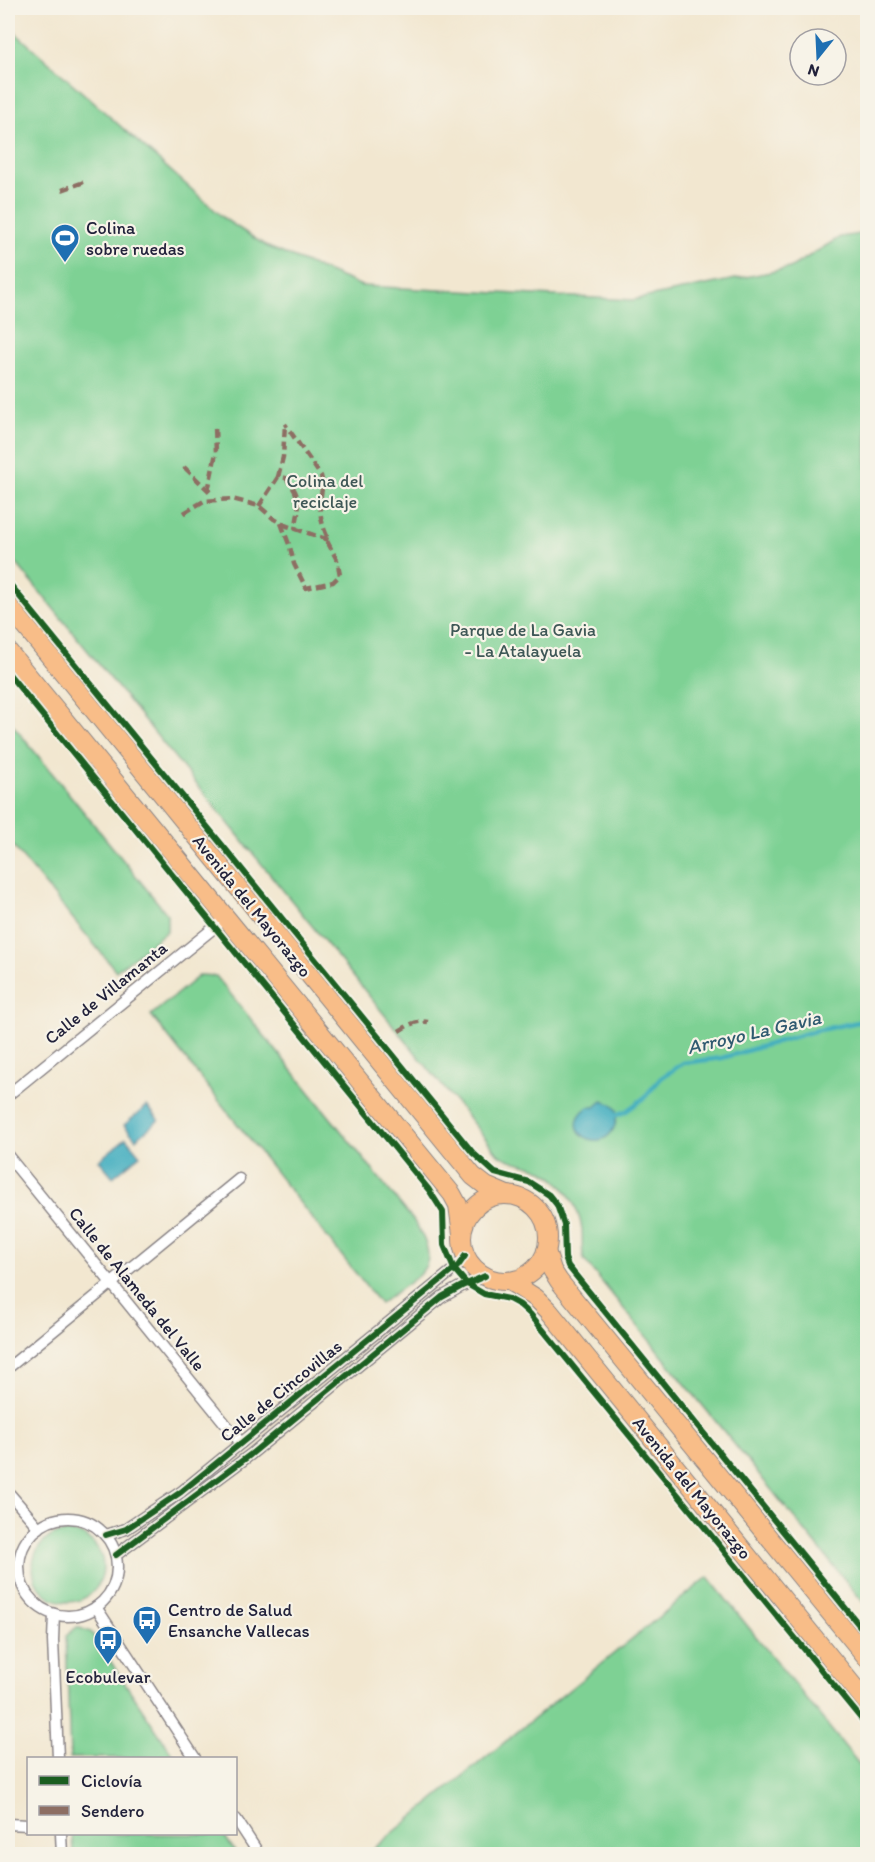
<svg xmlns="http://www.w3.org/2000/svg" width="875" height="1862" viewBox="0 0 875 1862" font-family="Itim,sans-serif">
<style>
.green{fill:#7ed194;stroke:#507a68;stroke-width:1.5}
.water{fill:#42aec0;stroke:#32687e;stroke-width:1.5}
.lines{fill:none;stroke-linecap:round;stroke-linejoin:round}
.stream{stroke:#42aec0;stroke-width:4.5}
.street-casing{stroke:#8a8486;stroke-width:13}
.primary-casing{stroke:#8a8486;stroke-width:20}
.street{stroke:#fff;stroke-width:10}
.primary{stroke:#f8bd88;stroke-width:18}
.quiet{stroke:#8d6e63;stroke-width:4.5;stroke-dasharray:9 4.5;stroke-linecap:butt}
.cycleway-casing{stroke:#f7f3e8;stroke-width:10}
.cycleway{stroke:#1b5e20;stroke-width:6}
.labels{text-anchor:middle;dominant-baseline:central;stroke-width:4.5;stroke-linejoin:round;paint-order:stroke}
.poi-label{font-size:18px;fill:#22223b;stroke:#f7f3e8;text-anchor:start}
.park-label{font-size:18px;fill:#3e5756;stroke:#f7f3e8}
.street-label{font-size:18px;fill:#22223b;stroke:#f7f3e8}
.water-label{font-size:20px;font-style:italic;fill:#2f5a70;stroke:#f7f3e8}
</style>
<rect width="100%" height="100%" fill="#f7f3e8"/>
<filter id="ink" filterUnits="userSpaceOnUse"><feTurbulence type="fractalNoise" baseFrequency=".0167" numOctaves="2"/><feDisplacementMap in="SourceGraphic" scale="12" xChannelSelector="R" yChannelSelector="G"/><feConvolveMatrix kernelMatrix="1 2 1 2 8 2 1 2 1" color-interpolation-filters="sRGB"/></filter>
<filter id="wash" filterUnits="userSpaceOnUse"><feTurbulence type="fractalNoise" baseFrequency=".008" numOctaves="4" result="noise"/><feDisplacementMap in="SourceGraphic" scale="24" xChannelSelector="R" yChannelSelector="G"/><feGaussianBlur stdDeviation="1.35" result="paint"/><feColorMatrix in="noise" values="0 0 0 0 0 0 0 0 0 0 0 0 0 0 0 0 0 1.4 0 .05"/><feComposite in="paint" operator="in"/></filter>
<g filter="url(#wash)">
<rect width="100%" height="100%" fill="#f2e7d0"/>
<!-- green -->
<g class="green">
<path d="M11,29L226,220L268,247L362,286L633,300L790,268L840,237L867,233V1607L584,1260C581,1249 583,1240 582,1229C578,1204 563,1181 541,1170C527,1163 510,1163 498,1154L8,553V32Z"/>
<path d="M8,719L167,914V931L116,971L8,840Z"/>
<path d="M200,975L216,976L413,1220C447,1270 418,1274 380,1304L151,1015Z"/>
<circle cx="68" cy="1567" r="35"/>
<path d="M708,1577L867,1774V1854H367Z"/>
<path d="M77,1627L91,1632L175,1758H70L66,1636Z"/>
<path d="M72,1834H223L237,1854H73Z"/>
</g>
<!-- water -->
<g class="water">
<path d="M602,1101L611,1104L617,1110C617,1165 552,1133 588,1107H595Z"/>
<path d="M147,1106L159,1120L136,1139L124,1125Z"/>
<path d="M126,1138L140,1155L113,1177L99,1160Z"/>
</g>
<g class="lines">
<!-- stream -->
<path class="stream" d="M613,1116L625,1112L644,1098L661,1078L683,1063L722,1058L814,1031L868,1020"/>
</g>
</g>
<g filter="url(#ink)">
<g class="lines">
<!-- street casing -->
<g class="street-casing">
<g id="street">
<path d="M8,1095L226,918"/>
<path d="M8,1156L241,1443"/>
<path d="M8,1368L239,1179"/>
<path d="M8,1492L39,1528"/>
<circle cx="68" cy="1567" r="49"/>
<path d="M106,1535L126,1529L181,1492L458,1266L465,1256"/>
<path d="M116,1555L250,1455L442,1297L462,1286L485,1276"/>
<path d="M96,1607L195,1758"/>
<path d="M54,1614L53,1640L58,1758"/>
<path d="M236,1819L259,1854"/>
<path d="M8,1824L28,1825"/>
<path d="M61,1834L62,1854"/>
</g>
</g>
<!-- primary casing -->
<g class="primary-casing">
<g id="primary">
<path d="M8,605L473,1176L486,1186L507,1195"/>
<path d="M8,651L452,1194L458,1205L462,1234"/>
<circle cx="505" cy="1238" r="43"/>
<path d="M546,1251L552,1270L559,1281L868,1659"/>
<path d="M509,1281L536,1298L549,1311L868,1704"/>
</g>
</g>
<!-- street -->
<use href="#street" class="street"/>
<!-- primary -->
<use href="#primary" class="primary"/>
<!-- quiet -->
<g class="quiet">
<path d="M62,190L84,182"/>
<path d="M184,467L212,494"/>
<path d="M278,477L283,457L285,424"/>
<path d="M208,491L216,453L215,426"/>
<path d="M259,506L278,477L286,478C302,498 300,505 295,529"/>
<path d="M184,513L204,501L232,499L259,506L274,519L287,526L329,540C323,529 319,514 320,501C321,492 324,485 321,476L285,424"/>
<path d="M281,523L290,547L294,564L306,588L333,582L340,575L337,560L326,539"/>
<path d="M399,1031C409,1025 416,1020 428,1022"/>
</g>
<!-- cycleway casing -->
<g class="cycleway-casing">
<g id="cycleway">
<path d="M8,582L473,1153L495,1173L529,1182L549,1195L557,1205L564,1225L565,1258L568,1266L868,1636"/>
<path d="M8,673L429,1190L443,1212L444,1245L454,1269L467,1284L484,1294L509,1299L520,1305L530,1314L868,1727"/>
<path d="M106,1535L126,1529L181,1492L458,1266L465,1256"/>
<path d="M116,1555L250,1455L442,1297L462,1286L485,1276"/>
</g>
</g>
<!-- cycleway -->
<use href="#cycleway" class="cycleway"/>
</g>
</g>
<!-- icons -->
<defs>
<g id="stadium-pin" transform="scale(1.5)"><path d="M0 17L-7.5 6A9.5 9.5 0 1 1 7.5 6Z" fill="#1f6fb2" stroke="#f7f3e8"/><path d="M0-5a6.5 5 0 1 0 0 10a6.5 5 0 1 0 0-10ZM-3.5-1.8h7v3.6h-7Z" fill="#fff"/></g>
<g id="bus-pin" transform="scale(1.5)"><path d="M0 17L-7.5 6A9.5 9.5 0 1 1 7.5 6Z" fill="#1f6fb2" stroke="#f7f3e8"/><path d="M-5-6H5V4H4V6H2V4H-2V6H-4V4H-5ZM-3.5-4V0h7V-4ZM-3.5 1.2v1.5H-2V1.2ZM2 1.2v1.5H3.5V1.2Z" fill="#fff"/></g>
</defs>
<g fill-rule="evenodd">
<use href="#stadium-pin" x="65" y="238"/>
<use href="#bus-pin" x="147" y="1620"/>
<use href="#bus-pin" x="108" y="1640"/>
</g>
<g class="labels">
<!-- poi labels -->
<g class="poi-label">
<text x="86" y="228">Colina<tspan x="86" dy="21">sobre ruedas</tspan></text>
<text x="168" y="1610">Centro de Salud<tspan x="168" dy="21">Ensanche Vallecas</tspan></text>
<text x="108" y="1677" text-anchor="middle">Ecobulevar</text>
</g>
<!-- park labels -->
<g class="park-label">
<text x="325" y="481">Colina del<tspan x="325" dy="21">reciclaje</tspan></text>
<text x="523" y="630">Parque de La Gavia<tspan x="523" dy="21">- La Atalayuela</tspan></text>
</g>
<!-- street labels -->
<g class="street-label">
<text transform="translate(252 906) rotate(51)">Avenida del Mayorazgo</text>
<text transform="translate(106 993) rotate(-39)">Calle de Villamanta</text>
<text transform="translate(137 1289) rotate(51)">Calle de Alameda del Valle</text>
<text transform="translate(281 1391) rotate(-39)">Calle de Cincovillas</text>
<text transform="translate(692 1488) rotate(51)">Avenida del Mayorazgo</text>
</g>
<!-- water labels -->
<g class="water-label">
<text transform="translate(754 1032) rotate(-13)">Arroyo La Gavia</text>
</g>
</g>
<!-- margin -->
<rect width="875" height="1862" fill="none" stroke="#f7f3e8" stroke-width="30"/>
<!-- legend -->
<rect x="27" y="1757" width="210" height="78" fill="#f7f3e8" stroke="#a29fa3" stroke-width="1.5"/>
<rect x="39" y="1776" width="30" height="9" fill="#1b5e20" stroke="#a29fa3" stroke-width="1.5"/>
<text x="81" y="1787" font-size="18" fill="#22223b">Ciclovía</text>
<rect x="39" y="1806" width="30" height="9" fill="#8d6e63" stroke="#a29fa3" stroke-width="1.5"/>
<text x="81" y="1817" font-size="18" fill="#22223b">Sendero</text>
<!-- north arrow -->
<g transform="translate(818 57) rotate(198)"><circle r="28" fill="#f7f3e8" stroke="#a29fa3" stroke-width="1.5"/>
<path d="M0-4.5L10 22L0 15L-10 22Z" fill="#1f6fb2"/>
<text y="-9" font-size="16" font-weight="bold" text-anchor="middle" fill="#22223b">N</text>
</g>
</svg>
